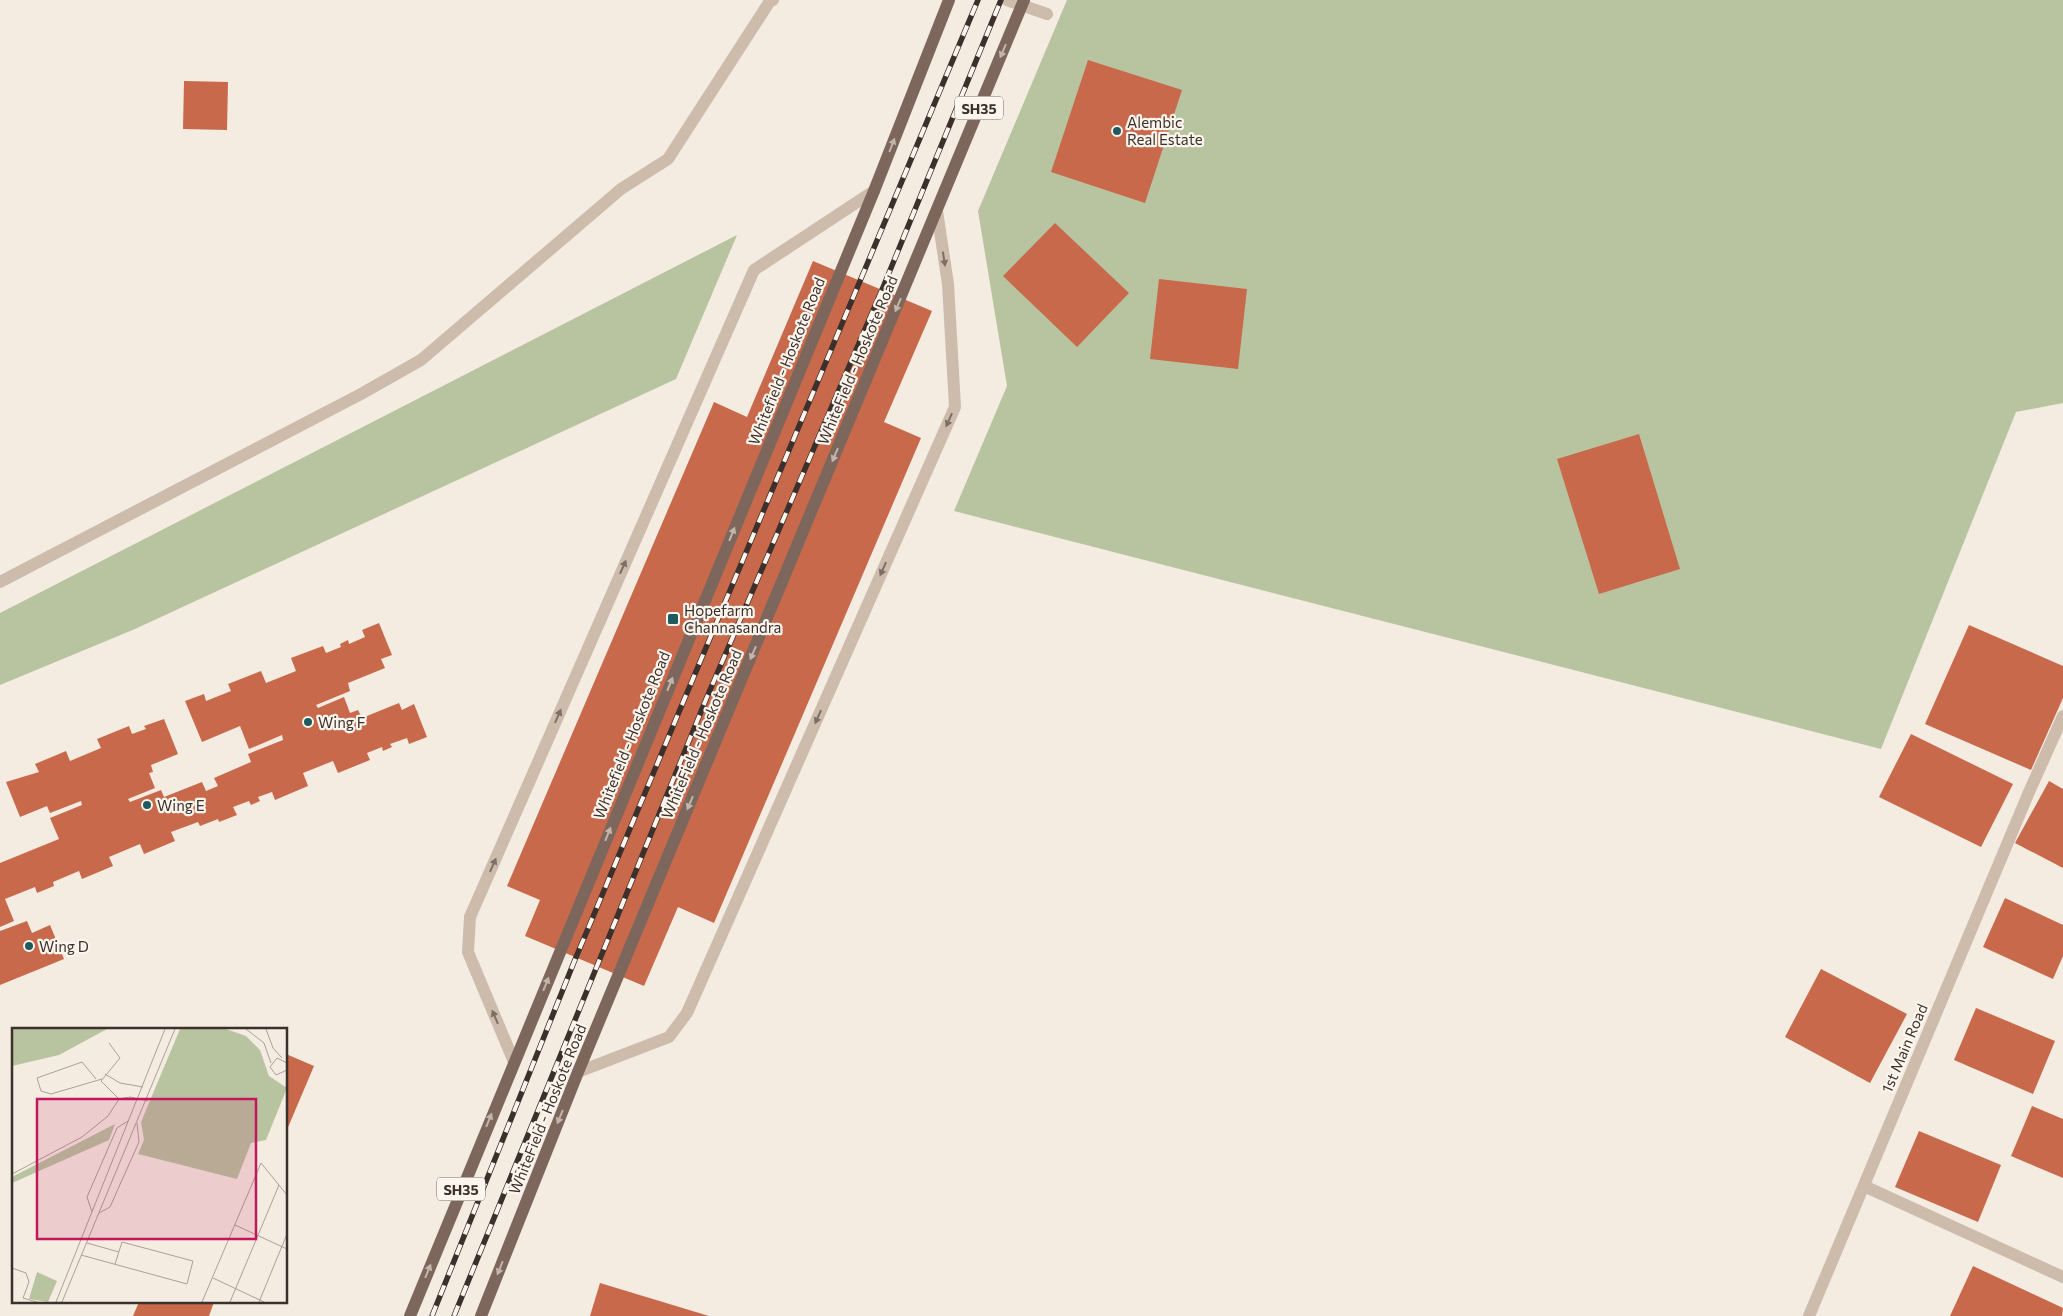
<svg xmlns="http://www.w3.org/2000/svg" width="2063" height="1316" viewBox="0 0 2063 1316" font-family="Commissioner,sans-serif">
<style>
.green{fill:#b8c4a0}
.building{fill:#c8694b}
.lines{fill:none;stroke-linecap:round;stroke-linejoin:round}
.lane{stroke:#cdbbac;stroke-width:12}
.street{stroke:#cdbbac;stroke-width:12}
.primary{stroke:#7d675c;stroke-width:12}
.rail-casing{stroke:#3b302b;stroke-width:5.5}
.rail{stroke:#fbf5ee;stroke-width:4;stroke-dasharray:11;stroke-linecap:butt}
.oneway{fill:#c2b5ac}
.oneway2{fill:#7d6f65}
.poi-dot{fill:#1f5a5e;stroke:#fbf5ee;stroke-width:2}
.labels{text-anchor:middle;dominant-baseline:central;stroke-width:4.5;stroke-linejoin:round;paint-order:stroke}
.shield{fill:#fbf5ee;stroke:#756b66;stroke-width:1}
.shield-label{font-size:14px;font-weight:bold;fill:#3b302b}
.poi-label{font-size:15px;fill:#3b302b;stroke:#fbf5ee;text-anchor:start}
.street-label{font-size:15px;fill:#3b302b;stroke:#fbf5ee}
.inset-road{fill:none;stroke:#aaa098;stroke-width:1}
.view{fill:#c2185b;fill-opacity:0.15;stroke:#c2185b;stroke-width:2.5}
.inset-edge{fill:none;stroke:#3b302b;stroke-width:2.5}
</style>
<rect width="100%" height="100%" fill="#f4ebe1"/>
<!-- green -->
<g class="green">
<path d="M1067,0H2063V403L2016,412L1881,749L954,511L1007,386L978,211Z"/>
<path d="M737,235L676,379L135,629L0,685V613Z"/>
</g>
<!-- building -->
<g class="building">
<path d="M1088,60L1182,90L1145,203L1051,172Z"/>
<path d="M184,81L228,82L227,130L183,129Z"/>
<path d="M1055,223L1129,293L1077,347L1003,276Z"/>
<path d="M813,261L932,311L884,422L921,438L714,923L678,907L644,986L525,936L540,900L507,886L714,402L747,417Z"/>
<path d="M1159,279L1247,289L1238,369L1150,359Z"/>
<path d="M1639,434L1680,569L1599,594L1557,459Z"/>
<path d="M379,623L392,655L381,659L385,668L348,683L350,691L316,705L318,708L344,697L350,713L358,710L362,718L399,703L402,710L414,704L427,737L409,744L407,738L390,744L392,747L383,751L382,747L367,753L370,760L338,773L333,761L303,773L308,786L275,800L272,792L258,797L260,801L251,805L249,801L233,807L237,815L219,822L218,819L200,826L198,822L171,832L175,841L144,854L140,844L109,857L113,866L82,879L79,871L53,882L54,886L37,893L35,887L5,899L14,921L0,927V863L59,839L50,818L82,805L81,801L50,813L47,806L20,817L6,782L39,772L35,764L66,751L70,761L101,748L97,739L129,726L132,734L146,729L144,726L164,719L178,754L151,765L153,772L149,773L155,788L128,799L130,802L161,790L164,797L202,782L206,791L218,786L214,778L251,762L248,754L283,740L282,735L249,749L240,726L202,742L185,701L204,694L206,701L231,691L228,684L261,671L266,683L296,671L291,658L323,646L326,653L341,647L340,644L348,640L349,644L365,637L362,630Z"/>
<path d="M1969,625L2063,666V698L2031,770L1925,724Z"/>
<path d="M1911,734L2013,784L1981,847L1879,797Z"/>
<path d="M2049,781L2063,789V868L2015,843Z"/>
<path d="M2005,898L2063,925V956L2053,979L1983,947Z"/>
<path d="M27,921L32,933L50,925L64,959L0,985V931Z"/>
<path d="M1821,969L1907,1014L1870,1083L1785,1037Z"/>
<path d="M1976,1008L2055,1041L2033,1094L1954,1060Z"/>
<path d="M286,1054L314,1066L286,1132Z"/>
<path d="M2032,1106L2063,1119V1178L2011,1156Z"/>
<path d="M1919,1131L2001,1165L1978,1222L1895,1187Z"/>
<path d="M1973,1266L2063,1308L2062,1316H1950Z"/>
<path d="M600,1283L709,1316H590Z"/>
<path d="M139,1302H214L209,1316H133Z"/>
</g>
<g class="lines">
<!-- lane -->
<g class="lane">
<path d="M1007,0L1047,14"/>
<path d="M0,582L361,394L421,360L621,189L668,159L770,1L773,0"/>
</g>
<!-- street -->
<g class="street">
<path d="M514,1062L468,952L470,917L754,270L874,191"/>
<path d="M578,1072L669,1037L687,1013L955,407L948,284L937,211"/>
<path d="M1864,1186L2063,1277"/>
<path d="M1809,1316L2029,792L2063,716"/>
</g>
<!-- primary -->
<g class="primary">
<path d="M410,1316L874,191L949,0"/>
<path d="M481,1316L578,1072L1024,0"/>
</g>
<!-- rail casing -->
<g class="rail-casing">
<g id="rail">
<path d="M432,1316L574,962L978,0"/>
<path d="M454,1316L707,697L884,285L1001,0"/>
</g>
</g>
<!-- rail -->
<use href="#rail" class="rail"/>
</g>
<!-- one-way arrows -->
<defs><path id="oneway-solid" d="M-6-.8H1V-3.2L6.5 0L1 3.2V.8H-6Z" transform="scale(1.25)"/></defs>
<g class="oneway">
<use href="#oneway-solid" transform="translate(1003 51) rotate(113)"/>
<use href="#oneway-solid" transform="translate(892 145) rotate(-69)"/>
<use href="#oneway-solid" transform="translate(898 305) rotate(113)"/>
<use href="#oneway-solid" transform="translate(835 455) rotate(113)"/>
<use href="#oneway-solid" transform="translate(732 534) rotate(-68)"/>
<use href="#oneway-solid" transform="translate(753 653) rotate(113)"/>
<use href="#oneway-solid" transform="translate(670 684) rotate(-68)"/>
<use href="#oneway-solid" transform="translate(690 803) rotate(113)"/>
<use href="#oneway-solid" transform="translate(608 834) rotate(-68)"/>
<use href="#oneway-solid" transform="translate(546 984) rotate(-68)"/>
<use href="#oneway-solid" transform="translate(560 1117) rotate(112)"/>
<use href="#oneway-solid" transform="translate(489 1120) rotate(-68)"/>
<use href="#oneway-solid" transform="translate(500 1268) rotate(112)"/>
<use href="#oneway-solid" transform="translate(428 1271) rotate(-68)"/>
</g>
<g class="oneway2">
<use href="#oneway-solid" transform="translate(944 259) rotate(81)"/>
<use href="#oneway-solid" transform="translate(949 420) rotate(114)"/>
<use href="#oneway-solid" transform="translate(623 567) rotate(-66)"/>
<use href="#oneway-solid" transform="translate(883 569) rotate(114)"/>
<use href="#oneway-solid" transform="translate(558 716) rotate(-66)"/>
<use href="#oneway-solid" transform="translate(818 717) rotate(114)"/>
<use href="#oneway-solid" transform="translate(493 865) rotate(-66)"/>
<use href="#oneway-solid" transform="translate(495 1017) rotate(-113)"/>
</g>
<!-- markers -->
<g class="poi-dot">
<circle cx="1117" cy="131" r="5"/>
<rect x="667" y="613" width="12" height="12" rx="2.5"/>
<circle cx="308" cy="722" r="5"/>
<circle cx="147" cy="805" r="5"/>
<circle cx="29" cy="946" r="5"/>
</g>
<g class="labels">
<!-- shield labels -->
<g class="shield">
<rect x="955" y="96.5" width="48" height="23" rx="4"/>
<rect x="437" y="1177.5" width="48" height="23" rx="4"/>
</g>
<g class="shield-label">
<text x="979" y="108">SH35</text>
<text x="461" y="1189">SH35</text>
</g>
<!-- poi labels -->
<g class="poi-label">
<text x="1127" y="122">Alembic<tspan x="1127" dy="17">Real Estate</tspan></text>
<text x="684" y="610">Hopefarm<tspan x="684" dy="17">Channasandra</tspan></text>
<text x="318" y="722">Wing F</text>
<text x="157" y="805">Wing E</text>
<text x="39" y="946">Wing D</text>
</g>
<!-- street labels -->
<g class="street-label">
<text transform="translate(857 360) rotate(-67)">WhiteField - Hoskote Road</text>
<text transform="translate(786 361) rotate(-68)">Whitefield - Hoskote Road</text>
<text transform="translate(701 734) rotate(-67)">WhiteField - Hoskote Road</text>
<text transform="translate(631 735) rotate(-68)">Whitefield - Hoskote Road</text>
<text transform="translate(1904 1048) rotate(-67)">1st Main Road</text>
<text transform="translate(547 1109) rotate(-68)">WhiteField - Hoskote Road</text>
</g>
</g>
<!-- overview -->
<g transform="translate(12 1028)">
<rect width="275" height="275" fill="#f4ebe1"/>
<path d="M0,1H95L47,27L0,38ZM168,1H214L234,8L248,22L257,48L275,60L254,112L239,115L225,151L126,126L132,112L129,94ZM103,96L97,112L0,155V149ZM25,244L45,253L36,274L17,271Z" fill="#b8c4a0"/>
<path class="inset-road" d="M234,1L252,15L259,35M254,1L261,20L270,30M97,15L108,30L89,53L107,71M275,35L265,30L258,39L264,47L275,42M93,46L108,55L131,59M84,51L70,34L25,50L29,63L39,66L90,51M0,146L70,109L96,88L107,71L118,69L136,73M80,184L75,169L105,100L116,93M87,185L98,179L127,114L125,95M223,197L275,221M75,215L107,224M69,227L175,256L181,233L110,214L103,236M0,240L14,245L17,254L11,270L25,274M201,250L252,274M44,274L153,1M50,274L163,1M190,274L249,135L275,167M218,274L267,157M247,274L275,206"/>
<path class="view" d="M25,71H244V211H25Z"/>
<rect width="275" height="275" class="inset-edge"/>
</g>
</svg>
